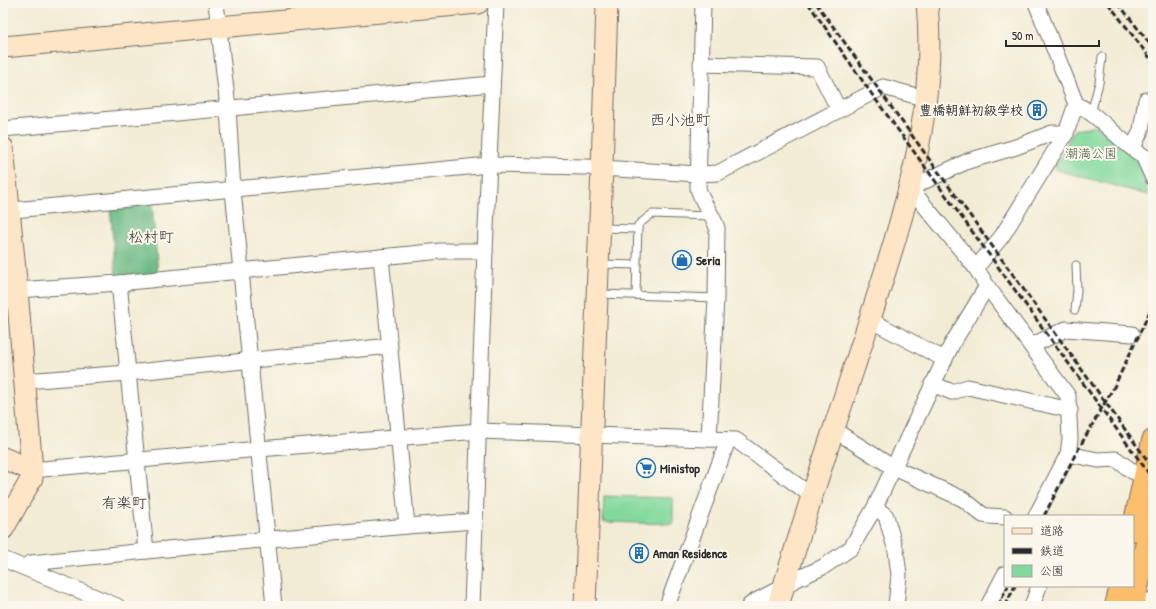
<svg xmlns="http://www.w3.org/2000/svg" width="1156" height="609" viewBox="0 0 1156 609" font-family="'Patrick Hand','Klee One',sans-serif">
<style>
.green{fill:#83d99d;stroke:#578264}
.forest{fill:#6ab984;stroke:#4a7258}
.lines{fill:none;stroke-linecap:round;stroke-linejoin:round}
.lane-casing{stroke:#716f66;stroke-width:9}
.street-casing{stroke:#716f66;stroke-width:17}
.secondary-casing{stroke:#716f66;stroke-width:23}
.highway-casing{stroke:#716f66;stroke-width:24}
.lane{stroke:#fff;stroke-width:7}
.street{stroke:#fff;stroke-width:15}
.secondary{stroke:#fde5c5;stroke-width:21}
.highway{stroke:#fabe6d;stroke-width:22}
.rail{stroke:#2b2b2b;stroke-width:3;stroke-dasharray:6 3;stroke-linecap:butt}
.labels{text-anchor:middle;dominant-baseline:central;stroke-width:4;stroke-linejoin:round;paint-order:stroke}
.poi-label{font-size:13px;font-weight:bold;fill:#2b2b2b;stroke:#fbf7ec;text-anchor:start}
.park-label{font-size:13px;fill:#455f4d;stroke:#fbf7ec}
.quarter-label{font-size:15px;fill:#2b2b2b;stroke:#fbf7ec}
</style>
<rect width="100%" height="100%" fill="#fbf7ec"/>
<filter id="ink" filterUnits="userSpaceOnUse"><feTurbulence type="fractalNoise" baseFrequency=".025" numOctaves="2"/><feDisplacementMap in="SourceGraphic" scale="8" xChannelSelector="R" yChannelSelector="G"/><feConvolveMatrix kernelMatrix="1 2 1 2 8 2 1 2 1" color-interpolation-filters="sRGB"/></filter>
<filter id="wash" filterUnits="userSpaceOnUse"><feTurbulence type="fractalNoise" baseFrequency=".012" numOctaves="4" result="noise"/><feDisplacementMap in="SourceGraphic" scale="16" xChannelSelector="R" yChannelSelector="G"/><feGaussianBlur stdDeviation="0.9" result="paint"/><feColorMatrix in="noise" values="0 0 0 0 0 0 0 0 0 0 0 0 0 0 0 0 0 1.4 0 .05"/><feComposite in="paint" operator="in"/></filter>
<g filter="url(#wash)">
<rect width="100%" height="100%" fill="#f3ecd5"/>
<!-- green -->
<g class="green">
<path d="M1096,126L1141,162L1148,195L1054,169L1074,130Z"/>
<path d="M604,496L673,498V524L603,522Z"/>
</g>
<!-- forest -->
<path class="forest" d="M152,202L158,274L116,277L110,206Z"/>
</g>
<g filter="url(#ink)">
<g class="lines">
<!-- lane casing -->
<g class="lane-casing">
<g id="lane">
<path d="M1091,113L1099,83L1102,57"/>
<path d="M602,228L638,229"/>
<path d="M601,264L637,265"/>
<path d="M600,294L716,298"/>
<path d="M636,295L638,225L652,214L711,216"/>
<path d="M1075,310L1077,290L1076,265"/>
</g>
</g>
<!-- street casing -->
<g class="street-casing">
<g id="street">
<path d="M216,3L228,108L233,190L274,606"/>
<path d="M703,3L698,188C701,202 713,214 717,228L716,298L709,439"/>
<path d="M1036,3L1076,104C1081,107 1087,110 1092,114C1112,129 1129,150 1153,161"/>
<path d="M701,64L817,67L839,110"/>
<path d="M3,129L492,84"/>
<path d="M1133,148L1141,130L1146,100"/>
<path d="M1143,156L1153,178"/>
<path d="M3,211L489,165L585,167L698,174L718,173L883,87L927,99"/>
<path d="M381,257L407,526"/>
<path d="M976,268L1002,236L1066,133"/>
<path d="M119,283L146,551"/>
<path d="M3,291L119,283L441,251H485"/>
<path d="M870,320L944,359"/>
<path d="M1031,346L1066,329L1132,334"/>
<path d="M25,381L127,373L390,346"/>
<path d="M932,384L952,392L968,387L1070,410"/>
<path d="M834,430L894,468L963,499L983,515L988,516L1005,517"/>
<path d="M1068,454L1098,460L1116,459L1132,471L1145,477"/>
<path d="M32,470L259,449L479,431L592,435L736,440L812,496"/>
<path d="M875,507L886,516L896,551L899,575L896,606"/>
<path d="M1036,516L1068,454L1070,439L1068,396L987,286L976,268L910,188L968,161L1016,147L1052,133H1066L1076,104"/>
<path d="M3,559L117,606"/>
<path d="M23,567L31,563L146,551L407,526L475,521"/>
<path d="M1135,596L1146,601H1153"/>
<path d="M472,606L485,251L496,3"/>
<path d="M667,606L728,440"/>
<path d="M749,606L754,602L799,578L823,567L851,548L875,507L952,344L987,286"/>
<path d="M988,606L1005,574"/>
<path d="M1032,606L1039,586"/>
</g>
</g>
<!-- secondary casing -->
<g class="secondary-casing">
<g id="secondary">
<path d="M3,47L478,3"/>
<path d="M3,148L17,290L32,470V478L3,529"/>
<path d="M3,458L32,470"/>
<path d="M585,606L602,168L607,3"/>
<path d="M778,606C805,513 837,420 867,328C901,223 938,115 927,3"/>
</g>
</g>
<!-- highway casing -->
<g class="highway-casing">
<g id="highway">
<path d="M1133,530L1153,441"/>
<path d="M1116,606L1121,586"/>
<path d="M1133,606L1153,514"/>
</g>
</g>
<!-- lane -->
<use href="#lane" class="lane"/>
<!-- street -->
<use href="#street" class="street"/>
<!-- secondary -->
<use href="#secondary" class="secondary"/>
<!-- highway -->
<use href="#highway" class="highway"/>
<!-- rail -->
<g class="rail">
<path d="M808,3L871,93L1153,479"/>
<path d="M816,3L1153,468"/>
<path d="M1108,3L1153,62"/>
<path d="M1118,3L1153,48"/>
<path d="M1044,516L1075,455L1115,385L1153,305"/>
<path d="M998,606L1008,586"/>
<path d="M1005,606L1015,586"/>
</g>
</g>
</g>
<!-- icons -->
<defs>
<g id="building-ring" transform="scale(1)"><circle r="9.5" fill="#fbf7ec" stroke="#1f6fb2" stroke-width="1.5"/><path d="M-4-6H4V6H1V3H-1V6H-4ZM-2.5-4.3h1.7v1.8h-1.7ZM.8-4.3h1.7v1.8H.8ZM-2.5-1h1.7V.8h-1.7ZM.8-1h1.7V.8H.8Z" fill="#1f6fb2"/></g>
<g id="shop-ring" transform="scale(1)"><circle r="9.5" fill="#fbf7ec" stroke="#1f6fb2" stroke-width="1.5"/><path d="M-5-2.5h2.3a2.7 3.5 0 0 1 5.4 0H5L5.5 6h-11ZM-1.5-2.5h3a1.5 2.3 0 0 0-3 0Z" fill="#1f6fb2"/></g>
<g id="supermarket-ring" transform="scale(1)"><circle r="9.5" fill="#fbf7ec" stroke="#1f6fb2" stroke-width="1.5"/><path d="M-6-5.5h2.5l.6 2H6L4.5 2H-2.5L-4.4-4H-6ZM-1.5 3.2a1.3 1.3 0 1 0 .1 0ZM3 3.2a1.3 1.3 0 1 0 .1 0Z" fill="#1f6fb2"/></g>
</defs>
<g fill-rule="evenodd">
<use href="#building-ring" x="1037" y="110"/>
<use href="#shop-ring" x="682" y="260"/>
<use href="#supermarket-ring" x="646" y="468"/>
<use href="#building-ring" x="639" y="553"/>
</g>
<g class="labels">
<!-- poi labels -->
<g class="poi-label">
<text x="1023" y="110" text-anchor="end">豊橋朝鮮初級学校</text>
<text x="696" y="260">Seria</text>
<text x="660" y="468">Ministop</text>
<text x="653" y="553">Aman Residence</text>
</g>
<!-- park labels -->
<g class="park-label">
<text x="1091" y="153">潮満公園</text>
</g>
<!-- quarter labels -->
<g class="quarter-label">
<text x="680" y="119">西小池町</text>
<text x="151" y="236">松村町</text>
<text x="124" y="502">有楽町</text>
</g>
</g>
<!-- margin -->
<rect width="1156" height="609" fill="none" stroke="#fbf7ec" stroke-width="16"/>
<!-- legend -->
<rect x="1004" y="515" width="130" height="72" fill="#fbf7ec" stroke="#a8a59f"/>
<rect x="1012" y="528" width="20" height="6" fill="#fde5c5" stroke="#a8a59f"/>
<text x="1040" y="535" font-size="12" fill="#2b2b2b">道路</text>
<rect x="1012" y="548" width="20" height="6" fill="#2b2b2b" stroke="#a8a59f"/>
<text x="1040" y="555" font-size="12" fill="#2b2b2b">鉄道</text>
<rect x="1012" y="565" width="20" height="12" fill="#83d99d" stroke="#a8a59f"/>
<text x="1040" y="575" font-size="12" fill="#2b2b2b">公園</text>
<!-- scale -->
<path d="M1006 40v6h93v-6" fill="none" stroke="#2b2b2b" stroke-width="2"/>
<text x="1012" y="40" font-size="12" fill="#2b2b2b" stroke="#fbf7ec" stroke-width="3" paint-order="stroke">50 m</text>
</svg>
